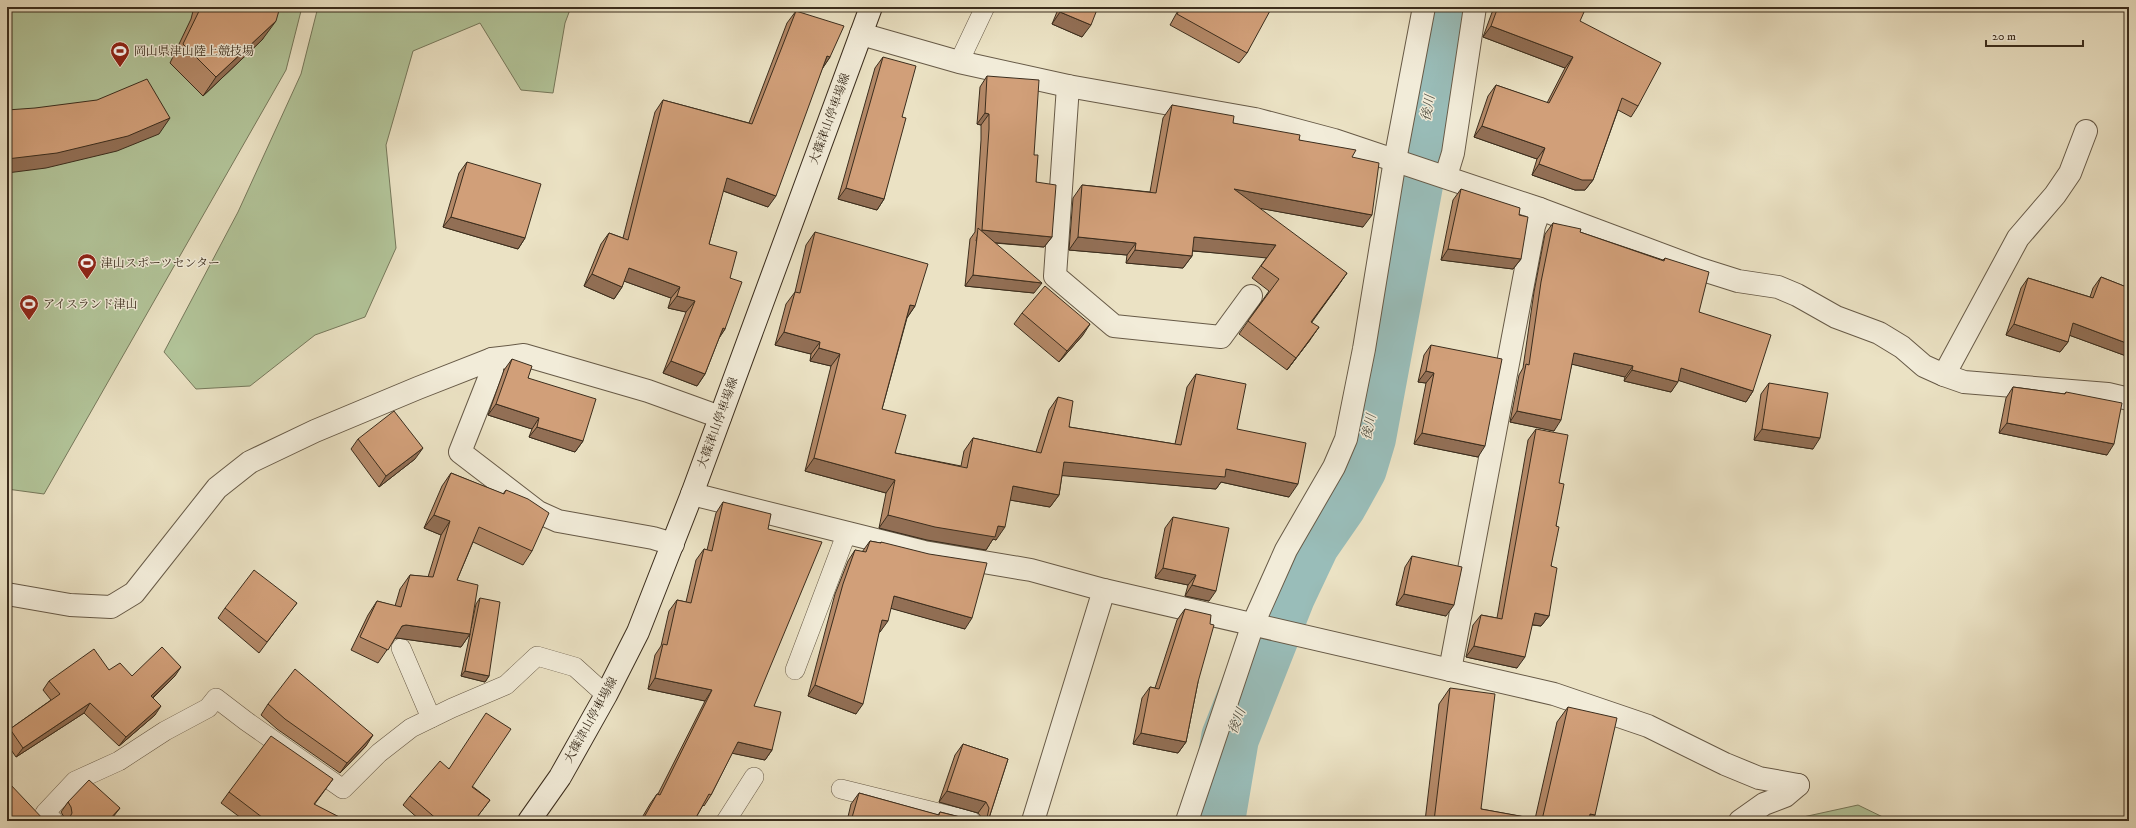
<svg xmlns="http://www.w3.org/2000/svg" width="2136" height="828" viewBox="0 0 2136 828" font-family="'IM FELL DW Pica','Noto Serif JP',serif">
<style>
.green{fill:#b2c499;stroke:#76785b}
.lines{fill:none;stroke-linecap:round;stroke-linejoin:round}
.river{stroke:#99bdb9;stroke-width:58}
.service-casing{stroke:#675a47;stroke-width:20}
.minor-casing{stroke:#675a47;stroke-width:24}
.secondary-casing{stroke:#3b2d1d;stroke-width:24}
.service{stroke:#f2ecd9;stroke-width:19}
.minor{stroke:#f2ecd9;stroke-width:22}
.secondary{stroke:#f2ecd9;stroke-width:22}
.wall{fill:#b48968;stroke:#3b2d1d}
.shaded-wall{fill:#926f55;stroke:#3b2d1d}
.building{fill:#d19f79;stroke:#3b2d1d}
.labels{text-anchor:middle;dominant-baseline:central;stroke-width:3;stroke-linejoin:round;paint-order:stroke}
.poi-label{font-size:12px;fill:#3b2d1d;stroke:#f2ecd9;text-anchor:start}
.street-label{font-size:12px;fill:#3b2d1d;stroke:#f2ecd9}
.water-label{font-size:13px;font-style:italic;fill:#525144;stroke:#f2ecd9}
</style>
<rect width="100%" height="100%" fill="#ebe2c4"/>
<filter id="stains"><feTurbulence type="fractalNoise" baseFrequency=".005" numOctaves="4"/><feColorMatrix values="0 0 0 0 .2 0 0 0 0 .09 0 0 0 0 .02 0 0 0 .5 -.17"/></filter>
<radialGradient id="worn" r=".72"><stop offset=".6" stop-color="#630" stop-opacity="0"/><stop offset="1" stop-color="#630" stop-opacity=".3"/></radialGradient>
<!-- green -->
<g class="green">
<path d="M7,7H302L286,70L44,494L7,489Z"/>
<path d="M318,7H571L565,23L553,93L521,90L480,23L413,51L386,145L396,248L365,317L315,335L250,386L196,389L164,352L238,212L301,74Z"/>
<path d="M1858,805L1891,821H1790L1794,819Z"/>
</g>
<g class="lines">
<!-- river -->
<path class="river" d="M1216,821L1230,738L1286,596L1311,543L1338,504L1358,468L1367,438L1447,7"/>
<!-- service casing -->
<g class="service-casing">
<g id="service">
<path d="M959,62L985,7"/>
<path d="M401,648L431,718"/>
<path d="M795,670L847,532"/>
<path d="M841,789L971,821"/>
<path d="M54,821L45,813L75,781L119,761L165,731L208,708L216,698L246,721L343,789L379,753L411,728L452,708L506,685L537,656L575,667L606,695"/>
<path d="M726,821L754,777"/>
</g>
</g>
<!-- minor casing -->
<g class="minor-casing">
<g id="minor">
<path d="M861,34L959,62L1068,86L1255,119L1334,140L1540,209L1700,269L1738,281L1778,287L1797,295L1836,317L1879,333L1902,347L1924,366L1944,375L1964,382L2108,394L2129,399"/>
<path d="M1068,86L1055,276L1114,326L1221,337L1251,296"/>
<path d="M1446,176L1453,153L1475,7"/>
<path d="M492,359V371L460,452L538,512L558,521L653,538L673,544"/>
<path d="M1944,375L2018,238L2055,195L2070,173L2086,131"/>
<path d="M692,494L924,552L1031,570L1104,590L1554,694L1648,726L1725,764L1759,778L1798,785"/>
<path d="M7,594L70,605L111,607L134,593L217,488L250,462L315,431L418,388L492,359L524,355L648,391L720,417"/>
<path d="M1450,670L1534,226L1540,209"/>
<path d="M1033,821L1104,590"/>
<path d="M1187,821L1253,624L1286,550L1334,467L1346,439L1364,349L1395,160L1424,7"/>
<path d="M1740,821L1764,804L1785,796L1798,785"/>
</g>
</g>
<!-- secondary casing -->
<g class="secondary-casing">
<path id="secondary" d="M529,821L560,777L606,695L638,632L692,494L871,7"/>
</g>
<!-- service -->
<use href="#service" class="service"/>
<!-- minor -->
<use href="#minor" class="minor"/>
<!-- secondary -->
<use href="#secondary" class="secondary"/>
</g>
<!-- wall -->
<g class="wall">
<path d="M194,7H280L262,40L203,96L170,63L191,19Z"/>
<path d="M1059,7H1098L1082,37L1052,24Z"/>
<path d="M1180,7H1267L1247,53L1239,63L1170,25Z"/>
<path d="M1494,7H1570L1638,106L1631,117L1618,110L1593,180L1585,190H1575L1532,175L1537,159L1474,137L1488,96L1496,85L1547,103L1565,68L1483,37Z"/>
<path d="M796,11L830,57L822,69L768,207L723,191L709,244L730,278L725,329L719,338L705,374L697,386L663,373L686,312L668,308L671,298L624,281L622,287L614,299L584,286L601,244L609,233L623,238L655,112L663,100L749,123L787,23Z"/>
<path d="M883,57L902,117L884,199L877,210L838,199L875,68Z"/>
<path d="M987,76L1034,155L1036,182L1052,237L1044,247L994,243L1034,293L965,286L970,239L975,232L981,140V125L977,124L980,87Z"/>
<path d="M1172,105L1233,123L1299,140L1352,157L1363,227L1259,208L1338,286L1312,322L1310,340L1287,370L1239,334L1269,291L1252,278L1267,257L1192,251V256L1183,268L1126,263L1127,255L1069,250L1073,198L1082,185L1150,192L1163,118Z"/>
<path d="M467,162L525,238L518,249L443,227L459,173Z"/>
<path d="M1461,189L1521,259L1513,269L1441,260L1453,200Z"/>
<path d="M1553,223L1663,260L1665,258L1699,312L1753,391L1746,402L1678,380L1671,392L1624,381L1625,377L1572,364L1554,431L1510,422L1519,375L1523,368L1534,292L1545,234Z"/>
<path d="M815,232L915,306L907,318L882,409L895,453L961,466L964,451L973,438L1036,452L1049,410L1058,397L1069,427L1175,444L1187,387L1196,374L1237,429L1289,497L1221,482L1216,489L1062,475L1059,495L1050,507L1010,500L996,540L993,539L986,550L927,540L879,528L886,493L805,471L831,366L810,361L811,354L775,345L786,304L795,292L806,245Z"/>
<path d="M2101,277L2129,288V357L2069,335L2068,342L2060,352L2006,335L2021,288L2028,278L2090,297L2093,288Z"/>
<path d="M1022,313L1083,335L1059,362L1014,324Z"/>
<path d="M1431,345L1478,457L1414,444L1426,383L1418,382L1424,355Z"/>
<path d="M512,359L583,441L575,452L529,437L532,429L488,415L504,370Z"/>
<path d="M1769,383L1813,449L1754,440L1761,394Z"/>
<path d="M2013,387L2064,394L2066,392L2107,455L1999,433L2006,398Z"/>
<path d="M1536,429L1559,483L1556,526L1551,566L1549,616L1541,626L1532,625L1517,668L1466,657L1473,625L1481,615L1497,618L1528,440Z"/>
<path d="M358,439L415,459L379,487L351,449Z"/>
<path d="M451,473L503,494L506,490L532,551L523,565L473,542L457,580L471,628L476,604L480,598L489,676L485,682L461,676L470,634L461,647L397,638H395L378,663L351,650L368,615L377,601L395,606L400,589L410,575L428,577L441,535L424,528L442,486Z"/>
<path d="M723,502L768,529L754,706L772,750L765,760L732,753L711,795L704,806L703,805L694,821H640L650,804L657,794H658L705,701L648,689L655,655L661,646L669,611L677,600L686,602L696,560L704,549L707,550L716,513Z"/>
<path d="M1173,517L1209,601L1185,596L1188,585L1155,578L1165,528Z"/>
<path d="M870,541L880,543L881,542L965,629L891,608L880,632H879L856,714L808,696L835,594L848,561L855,550L862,552Z"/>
<path d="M1412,556L1446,616L1396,605L1405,567Z"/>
<path d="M297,603L289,613L259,653L218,618L225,608Z"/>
<path d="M1185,609L1198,682L1186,742L1178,753L1133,744L1142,698L1150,687L1155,688L1177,620Z"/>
<path d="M132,676H175L153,698L155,715L119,746L84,713L16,757L7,744V732L10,729L51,700L43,690L49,681Z"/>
<path d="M1450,688L1481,809L1535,819L1557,722L1568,707L1595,815L1591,821H1425L1439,704Z"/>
<path d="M268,704L366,746L340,773L277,729L261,715Z"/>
<path d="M963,744L1008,759L988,821L981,819L982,818L978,813L939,802L955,755Z"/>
<path d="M449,768L490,800L474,821H421L403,805L410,796Z"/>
<path d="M333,779L314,805L347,821H245L221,803L229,792Z"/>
<path d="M859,793L938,815L940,812L976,821H847L851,804Z"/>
<path d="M68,802L113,818L110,821H65L64,817L61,812Z"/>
</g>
<!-- shaded-wall -->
<g class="shaded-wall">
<path d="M1060,12L1091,25L1082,37L1052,24Z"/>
<path d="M276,21L262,40L203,96L216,77Z"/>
<path d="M1491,26L1573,57L1565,68L1483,37Z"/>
<path d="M827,56L830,57L822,69Z"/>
<path d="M985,113L989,114L981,125L977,124Z"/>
<path d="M170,118L159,134L117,151L46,168L7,173V159Z"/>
<path d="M1482,126L1545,148L1537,159L1474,137Z"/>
<path d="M1539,164L1593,180L1585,190H1575L1532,175Z"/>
<path d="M727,178L776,196L768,207L718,189Z"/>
<path d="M846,188L884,199L877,210L838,199Z"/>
<path d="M1234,189L1372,215L1363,227L1225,202Z"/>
<path d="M451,217L525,238L518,249L443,227Z"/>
<path d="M982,230L1052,237L1044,247L976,241L977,237Z"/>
<path d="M1078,237L1136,243L1127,255L1069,250Z"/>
<path d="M1194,237L1276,245L1267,258L1185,250Z"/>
<path d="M1448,249L1521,259L1513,269L1441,260Z"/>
<path d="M1135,250L1192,256L1183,268L1126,263Z"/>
<path d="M629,268L680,287L671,298L621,280Z"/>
<path d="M1347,273L1338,286L1302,334L1311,322Z"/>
<path d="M592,274L622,287L614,299L584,286Z"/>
<path d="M973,275L1042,283L1034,293L965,286Z"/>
<path d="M677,296L695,301L686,312L668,308Z"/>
<path d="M910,305L915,306L906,319Z"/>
<path d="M2073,323L2129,344V357L2066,334Z"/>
<path d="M1090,324L1083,335L1059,362L1067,351Z"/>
<path d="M2014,324L2068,342L2060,352L2006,335Z"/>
<path d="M1319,327L1310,340L1287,370L1296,358Z"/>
<path d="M723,328L725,329L717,341Z"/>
<path d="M784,332L820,342L811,354L775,345Z"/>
<path d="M819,348L840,354L831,366L810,361Z"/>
<path d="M1574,353L1633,366L1625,377L1567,363Z"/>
<path d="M671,361L705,374L697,386L663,373Z"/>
<path d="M1681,368L1753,391L1746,402L1674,379Z"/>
<path d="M1632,370L1678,382L1671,392L1624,381Z"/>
<path d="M1426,371L1434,373L1426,383L1418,382Z"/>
<path d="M496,404L539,418L532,429L488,415Z"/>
<path d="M1517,411L1561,420L1554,431L1510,422Z"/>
<path d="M2007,423L2114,444L2107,455L1999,433Z"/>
<path d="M537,427L583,441L575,452L529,437Z"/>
<path d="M1762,429L1820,438L1813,449L1754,440Z"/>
<path d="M1422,433L1485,446L1478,457L1414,444Z"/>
<path d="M423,448L415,459L379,487L386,476Z"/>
<path d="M814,458L895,480L886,493L805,471Z"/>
<path d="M1064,462L1226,469L1298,484L1289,497L1221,482L1216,489L1055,475Z"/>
<path d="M1013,486L1059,495L1050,507L1004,499Z"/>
<path d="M434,515L450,521L441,535L424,528Z"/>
<path d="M888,515L998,526L1005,527L996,540L993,539L986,550L927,540L879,528Z"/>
<path d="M1163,568L1196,575L1188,585L1155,578Z"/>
<path d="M1192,585L1216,591L1209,601L1185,596Z"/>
<path d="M1404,594L1454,605L1446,616L1396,605Z"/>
<path d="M894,596L972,618L965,629L886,607Z"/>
<path d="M1535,613L1549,616L1541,626L1528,624Z"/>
<path d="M882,620L888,621L880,632L874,630Z"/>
<path d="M406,625L470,634L461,647L397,638L393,639L402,626Z"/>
<path d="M1474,646L1525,657L1517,668L1466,657Z"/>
<path d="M181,667L175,676L145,705L151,696Z"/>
<path d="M465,671L489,676L485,682L461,676Z"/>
<path d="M655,678L712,690L705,701L648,689Z"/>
<path d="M815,685L863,704L856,714L808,696Z"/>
<path d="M90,703L84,713L16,757L23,748Z"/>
<path d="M161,706L155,715L119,746L126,737Z"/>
<path d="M1141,733L1186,742L1178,753L1133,744Z"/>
<path d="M373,735L366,746L340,773L347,763Z"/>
<path d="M738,742L772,750L765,760L731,753Z"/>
<path d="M947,791L986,802L978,813L939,802Z"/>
<path d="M120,808L110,821H108Z"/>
<path d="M1590,814L1595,815L1591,821H1585Z"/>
</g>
<!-- building -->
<g class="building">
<path d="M201,7H280L276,21L216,77L183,44Z"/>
<path d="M1062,7H1098L1091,25L1060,12Z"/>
<path d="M1181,7H1267L1271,9L1247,53L1177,14Z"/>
<path d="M1498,7H1570L1584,12L1580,21L1661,63L1638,106L1622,98L1593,180H1582L1539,164L1545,148L1482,126L1496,85L1549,103L1573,57L1491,26Z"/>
<path d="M796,11L844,26L830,57L827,56L776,196L727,178L709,244L737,252L730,278L742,282L725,329L723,328L705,374L671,361L695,301L677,296L680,287L629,268L622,287L592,274L609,233L628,240L663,100L752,124Z"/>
<path d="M883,57L916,66L902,117L906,118L884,199L846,188Z"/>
<path d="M987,76L1039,80L1034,155H1038L1036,182L1056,185L1052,237L982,230L989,129V114L985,113Z"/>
<path d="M147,79L170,118L128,136L57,153L7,159V110L35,108L97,100Z"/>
<path d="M1172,105L1234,116L1233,123L1300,135L1299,140L1356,150L1352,157L1379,163L1372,215L1234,189L1347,273L1311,322L1319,327L1296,358L1248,321L1279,279L1261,266L1276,245L1194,237L1192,256L1135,250L1136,243L1078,237L1082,185L1156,193Z"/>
<path d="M467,162L541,184L525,238L451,217Z"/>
<path d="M1461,189L1520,208L1519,215L1528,217L1521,259L1448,249Z"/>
<path d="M1553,223L1581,229L1580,232L1664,261L1665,258L1709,272L1699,312L1771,335L1753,391L1681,368L1678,382L1632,370L1633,366L1574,353L1561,420L1517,411L1526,364L1529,365L1541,282Z"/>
<path d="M978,228L1042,283L973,275Z"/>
<path d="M815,232L928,264L915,306L910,305L882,409L906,415L895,453L967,468L973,438L1041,453L1058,397L1073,401L1069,427L1181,445L1196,374L1246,384L1237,429L1306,443L1298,484L1226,469L1225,477L1064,462L1059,495L1013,486L1005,527L998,526L995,537L935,527L888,515L895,480L814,458L840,354L819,348L820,342L784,332L795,292L800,293Z"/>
<path d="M2101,277L2129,288V344L2073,323L2068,342L2014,324L2028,278L2093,298Z"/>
<path d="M1045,286L1090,324L1067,351L1022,313Z"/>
<path d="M1431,345L1502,359L1485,446L1422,433L1434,373L1426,371Z"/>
<path d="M512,359L532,366L528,378L596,399L583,441L537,427L539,418L496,404Z"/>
<path d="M1769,383L1828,393L1820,438L1762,429Z"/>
<path d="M2013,387L2065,394L2066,392L2122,403L2114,444L2007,423Z"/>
<path d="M394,411L423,448L386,476L358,439Z"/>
<path d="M1536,429L1568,435L1559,483L1564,484L1556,526L1559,527L1551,566L1557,568L1549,616L1535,613L1525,657L1474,646L1481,615L1502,619Z"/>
<path d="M451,473L504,494L506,490L528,499L549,513L532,551L479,527L457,580L478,585L470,634L406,625L402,626L388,650L360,637L377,601L401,607L410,575L433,577L450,521L434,515Z"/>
<path d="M723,502L771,514L768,529L822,542L754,706L781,712L772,750L738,742L711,795L709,794L694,821H642L657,794L660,795L712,690L655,678L663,644L667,645L677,600L691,603L704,549L712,551Z"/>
<path d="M1173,517L1229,528L1216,591L1192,585L1196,575L1163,568Z"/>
<path d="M870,541L881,543V542L929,554L987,563L972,618L894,596L888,621L882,620L863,704L815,685L843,584L855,550L866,552Z"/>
<path d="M1412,556L1462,567L1454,605L1404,594Z"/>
<path d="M254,570L297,603L267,642L225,608Z"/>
<path d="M480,598L500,602L489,676L465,671Z"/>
<path d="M1185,609L1211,615L1210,624L1214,625L1198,682L1186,742L1141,733L1150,687L1159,689Z"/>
<path d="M162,647L181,667L151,696L161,706L126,737L90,703L23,748L10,729L60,694L49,681L94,649L109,670L120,663L132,676Z"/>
<path d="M295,669L373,735L347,763L285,719L268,704Z"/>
<path d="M1450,688L1495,694L1481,809L1542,820L1568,707L1617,718L1595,815L1590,814L1589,821H1434Z"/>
<path d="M486,713L511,729L472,787L490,800L474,821H439L410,796L440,761L449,769Z"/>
<path d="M271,736L333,779L314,804L347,821H267L229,792Z"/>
<path d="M963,744L1008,759L988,821H976L987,818L989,808L986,802L947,791Z"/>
<path d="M89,780L120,808L108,821H65L69,819L72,813L71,807L68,802Z"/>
<path d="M9,783L45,821H8L7,820V784Z"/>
<path d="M859,793L939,815L940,812L976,821H851Z"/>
<path d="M52,818L57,821H50Z"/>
</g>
<!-- icons -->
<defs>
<g id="stadium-pin" transform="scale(1)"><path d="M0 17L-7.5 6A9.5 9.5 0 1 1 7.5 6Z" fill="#8f2418" stroke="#f2ecd9"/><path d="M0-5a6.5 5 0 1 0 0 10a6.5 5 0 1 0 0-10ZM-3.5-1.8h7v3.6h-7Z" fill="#fff"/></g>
</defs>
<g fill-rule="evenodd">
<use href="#stadium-pin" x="120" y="51"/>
<use href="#stadium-pin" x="87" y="263"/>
<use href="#stadium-pin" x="29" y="304"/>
</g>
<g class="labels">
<!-- poi labels -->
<g class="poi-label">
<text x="134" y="51">岡山県津山陸上競技場</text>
<text x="101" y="263">津山スポーツセンター</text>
<text x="43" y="304">アイスランド津山</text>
</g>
<!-- street labels -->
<g class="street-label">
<text transform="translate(830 119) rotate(-70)">大篠津山停車場線</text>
<text transform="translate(718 423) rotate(-70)">大篠津山停車場線</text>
<text transform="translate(591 720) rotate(-61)">大篠津山停車場線</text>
</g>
<!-- water labels -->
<g class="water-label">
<text transform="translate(1428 108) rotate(-80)">後川</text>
<text transform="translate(1369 427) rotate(-78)">後川</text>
<text transform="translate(1237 721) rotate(-69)">後川</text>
</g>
</g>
<!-- margin -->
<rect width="2136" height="828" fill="none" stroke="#ebe2c4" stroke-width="24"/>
<rect x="8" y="8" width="2120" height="812" fill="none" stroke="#3b2d1d" stroke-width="2"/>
<rect x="12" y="12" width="2112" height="804" fill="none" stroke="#3b2d1d"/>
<!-- scale -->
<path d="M1986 40v6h97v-6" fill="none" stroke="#3b2d1d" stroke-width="2"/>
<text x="1992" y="40" font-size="12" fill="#3b2d1d" stroke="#f2ecd9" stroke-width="3" paint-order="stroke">20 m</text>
<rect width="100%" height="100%" filter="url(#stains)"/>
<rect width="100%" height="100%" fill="url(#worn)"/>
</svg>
